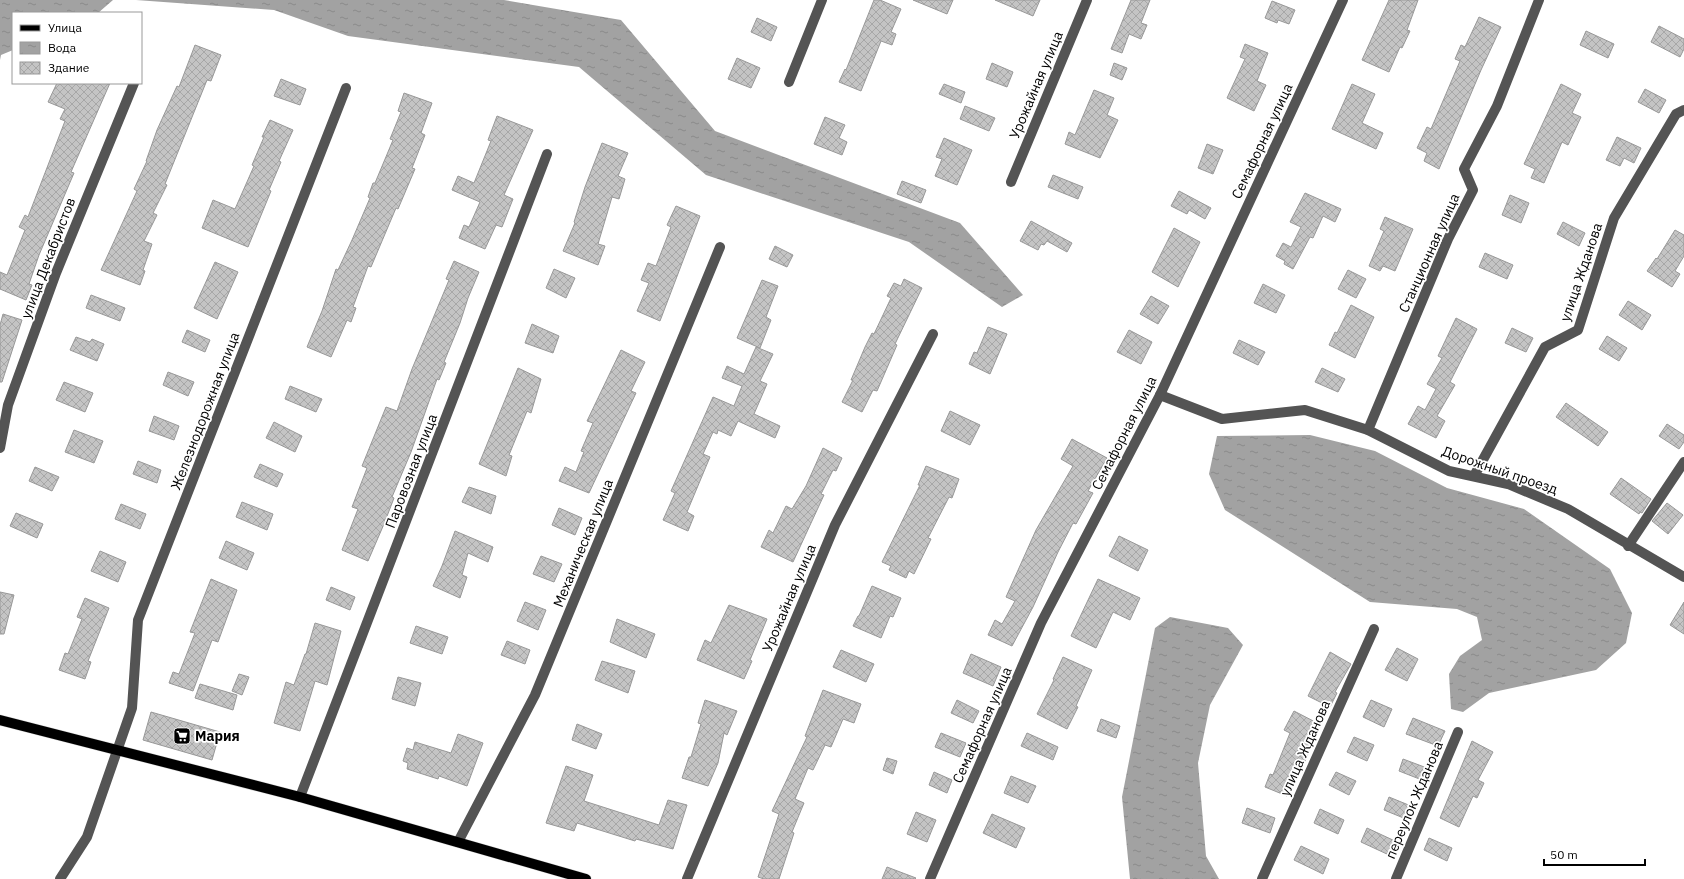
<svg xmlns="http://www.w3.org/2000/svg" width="1684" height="879" viewBox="0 0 1684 879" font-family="'IBM Plex Sans',sans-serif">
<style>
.water{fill:url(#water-ripples)}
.building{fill:url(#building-cross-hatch);stroke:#989898}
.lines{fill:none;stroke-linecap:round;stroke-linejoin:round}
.major-casing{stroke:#dbdbdb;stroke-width:11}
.minor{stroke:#545454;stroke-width:10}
.major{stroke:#000;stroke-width:10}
.labels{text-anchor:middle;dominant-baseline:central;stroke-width:3.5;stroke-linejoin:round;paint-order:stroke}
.street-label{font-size:14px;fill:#000;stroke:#fff}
.poi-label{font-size:14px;font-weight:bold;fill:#000;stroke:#fff;text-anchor:start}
</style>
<defs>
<pattern id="water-ripples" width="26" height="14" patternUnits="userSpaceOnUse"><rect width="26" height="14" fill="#a2a2a2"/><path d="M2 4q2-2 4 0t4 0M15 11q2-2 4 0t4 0" fill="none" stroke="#8a8a8a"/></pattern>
<pattern id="building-cross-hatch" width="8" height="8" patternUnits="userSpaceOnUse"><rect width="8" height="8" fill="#c4c4c4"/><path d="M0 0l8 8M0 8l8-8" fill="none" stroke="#a7a7a7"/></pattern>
</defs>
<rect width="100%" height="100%" fill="#fff"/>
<!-- water -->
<g class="water">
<path d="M0,0H113L98,13H13V50L1,55L0,60Z"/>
<path d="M136,0H504L621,20L715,131L960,223L1023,295L1002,307L909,242L706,175L579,67L348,36L274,10Z"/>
<path d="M1310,435L1375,451L1447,488L1524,509L1610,569L1632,613L1626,643L1596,670L1489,693L1463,712L1451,709L1449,674L1460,656L1482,640L1477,617L1457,609L1370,602L1225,510L1209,474L1217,436Z"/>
<path d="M1170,617L1228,628L1243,645L1210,705L1198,763L1206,856L1219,879H1130L1122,797L1155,628Z"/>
</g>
<!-- building -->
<g class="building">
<path d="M874,0H880L901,9L891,32L896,34L892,45L881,41L861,91L839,82L845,69L846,70Z"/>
<path d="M913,0H953L947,14Z"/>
<path d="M995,0H1040L1033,16Z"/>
<path d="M1131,0H1150L1141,23L1147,25L1141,39L1129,34L1122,53L1111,49Z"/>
<path d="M1389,0H1418L1407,30L1410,31L1402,48L1400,47L1389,72L1362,60Z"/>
<path d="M1272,1L1295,10L1289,24L1278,20L1277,23L1265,18Z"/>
<path d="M1479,17L1501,27L1481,70L1439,169L1424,161L1427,153L1417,148L1427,127L1431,129L1460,61L1455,59L1461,45L1465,47Z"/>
<path d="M757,18L777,27L771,41L751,32Z"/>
<path d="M1659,26L1684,39V49L1680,57L1651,42Z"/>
<path d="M1586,31L1614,44L1608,58L1580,45Z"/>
<path d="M1245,44L1268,53L1257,81L1266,85L1254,111L1227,98L1245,59L1240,57Z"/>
<path d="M195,45L221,55L211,81L207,80L165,184L167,185L153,213L157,215L144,241L152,244L143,270L145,271L140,285L101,270L137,191L134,189L147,161H146L157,130L177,86L179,87Z"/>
<path d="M737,58L760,68L751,88L728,79Z"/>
<path d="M992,63L1013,72L1007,87L986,79Z"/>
<path d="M1114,63L1127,68L1122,80L1110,75Z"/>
<path d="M281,79L306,89L300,105L274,96Z"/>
<path d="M57,83H110L71,172L74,173L39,255L29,284L32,285L26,300L0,289V272L7,275L25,230L19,227L25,215L28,217L65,121L60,119L65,109L48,102Z"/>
<path d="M944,84L965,92L961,103L939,94Z"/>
<path d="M1352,84L1375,94L1362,123L1383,133L1376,149L1332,129Z"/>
<path d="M1561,84L1581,94L1572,113L1581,117L1568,145L1562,142L1544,183L1531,178L1535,169L1524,164Z"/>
<path d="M1645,89L1666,100L1659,113L1638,102Z"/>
<path d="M1094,90L1114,98L1107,115L1118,120L1100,158L1065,144L1069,132L1075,135Z"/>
<path d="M404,93L432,103L421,133L425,135L412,168L415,169L398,209L396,208L371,267L368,266L353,307L356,308L351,322L347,320L331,357L307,347L322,311L336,269L338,270L352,240L370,198L368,197L373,183H375L393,140L390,139L401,112L398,111Z"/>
<path d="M965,106L995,118L989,131L960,119Z"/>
<path d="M497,116L533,130L504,195L513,199L502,227L496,225L485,249L459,238L464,225L469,227L480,202L452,190L458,176L474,183L491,141L488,140Z"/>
<path d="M825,117L845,125L839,138L847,142L842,155L814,144Z"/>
<path d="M270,120L293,130L279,161L281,162L269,190L271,191L248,247L202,228L213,200L235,209L254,166L252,165L264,137H262Z"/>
<path d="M1617,137L1641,148L1634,163L1624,158L1620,166L1606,160Z"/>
<path d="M944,138L972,150L957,185L935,176L942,159L936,157Z"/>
<path d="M602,143L628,153L618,176L625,179L619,199L612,197L598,244L605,246L598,265L563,251L575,223L574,222L585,187Z"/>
<path d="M1207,144L1223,150L1213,174L1198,168Z"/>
<path d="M1053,175L1083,187L1078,199L1048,187Z"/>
<path d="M902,181L926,190L921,203L897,194Z"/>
<path d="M1179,191L1211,208L1205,219L1189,210L1187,214L1171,206Z"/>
<path d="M1305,193L1341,209L1335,222L1323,216L1313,238L1310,237L1293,269L1284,264L1285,261L1276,256L1283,243L1291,247L1301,227L1290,222Z"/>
<path d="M1510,195L1529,203L1521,223L1502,215Z"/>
<path d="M676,206L700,216L660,321L637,311L649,283L641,280L648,263L656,266L671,227L667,225Z"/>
<path d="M1385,217L1413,229L1395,271L1383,266L1380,271L1369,266L1384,231L1380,229Z"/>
<path d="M1031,221L1072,243L1067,252L1047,241L1044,245L1041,244L1038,250L1020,241Z"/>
<path d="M1563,222L1585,233L1579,246L1557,234Z"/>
<path d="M1174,228L1200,242L1178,287L1152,272Z"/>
<path d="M1675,230L1684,235V256L1675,271L1680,274L1672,287L1647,271L1656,258L1657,259Z"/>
<path d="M775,246L793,255L787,267L769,259Z"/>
<path d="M1485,253L1513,265L1507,279L1479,267Z"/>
<path d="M454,261L479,272L468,298L460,323L444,362L446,363L439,380L437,379L411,452L392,497L394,498L384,524L368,561L342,550L358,509L352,507L367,468L362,466L386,407L397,411L412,369L449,280L446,279Z"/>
<path d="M215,262L238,272L217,319L194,308Z"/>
<path d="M554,269L575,278L566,298L546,288Z"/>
<path d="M1348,270L1366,279L1356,298L1338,289Z"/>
<path d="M904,279L922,288L895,344L897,345L877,391L873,390L862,412L842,402L853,380H851L865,347L872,333L874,334L891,298L887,296L894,283L901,286Z"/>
<path d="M762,280L778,286L766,317L771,320L760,348L737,338Z"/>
<path d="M1263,284L1285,295L1276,313L1254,303Z"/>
<path d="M91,295L125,308L120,321L86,308Z"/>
<path d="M1151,296L1169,306L1158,324L1140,314Z"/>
<path d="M1628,301L1651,315L1642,330L1619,315Z"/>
<path d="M1351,305L1374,317L1355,358L1329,345L1335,332L1337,333Z"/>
<path d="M3,314L22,320L2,382H0V325Z"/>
<path d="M1456,318L1477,329L1450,382L1455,385L1437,416L1445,421L1436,438L1408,424L1418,406L1425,410L1436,389L1427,384L1442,358L1438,356Z"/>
<path d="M532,324L559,336L553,353L525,343Z"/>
<path d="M988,327L1007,334L990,374L969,364L974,352L977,353Z"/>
<path d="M1512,328L1533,338L1526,352L1505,343Z"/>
<path d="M187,330L210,340L205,352L182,342Z"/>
<path d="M1129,330L1152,342L1141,364L1117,352Z"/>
<path d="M1607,336L1627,348L1619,361L1599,349Z"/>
<path d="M76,337L90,342L92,339L104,344L97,361L70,350Z"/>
<path d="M1239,340L1265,352L1258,365L1233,353Z"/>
<path d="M756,347L773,354L760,381L767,384L754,414L780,426L775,438L738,421L731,436L718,430L717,434L713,432L703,454L710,457L687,512L694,516L688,531L663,520L675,493L671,491L713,397L734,406L742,386L722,378L727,366L744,374Z"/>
<path d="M621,350L645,362L631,391L636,393L589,493L559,481L565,467L576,472L584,452L581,451L593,423L587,421Z"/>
<path d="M518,368L541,379L531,413L527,411L509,455L512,456L506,476L479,464Z"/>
<path d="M1322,368L1345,379L1338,392L1315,382Z"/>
<path d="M168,372L194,382L188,396L163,385Z"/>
<path d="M64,382L93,393L85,412L56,400Z"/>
<path d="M290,386L322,399L316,412L285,399Z"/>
<path d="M1566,403L1608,432L1598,446L1556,417Z"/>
<path d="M950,411L980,425L970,445L941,431Z"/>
<path d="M154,416L179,426L174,440L149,431Z"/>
<path d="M274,422L302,436L295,452L266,438Z"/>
<path d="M1667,424L1684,435V442L1679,449L1659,436Z"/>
<path d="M74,430L103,441L94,463L65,452Z"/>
<path d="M1072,439L1107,458L1088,491L1093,493L1076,524L1073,523L1058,552L1033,607L1012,646L988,635L995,620L1002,624L1015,601L1006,597L1036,530L1073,466L1061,459Z"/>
<path d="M823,448L842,458L836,471L833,470L821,494L824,495L793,562L761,547L769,530L773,533L786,506L792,509L806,486Z"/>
<path d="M138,461L161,470L157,483L133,474Z"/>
<path d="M260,464L283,474L277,487L254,477Z"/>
<path d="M926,466L959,479L952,498L949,497L928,538L931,539L914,574L909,571L906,578L889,570L891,566L882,562L920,485H918Z"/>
<path d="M35,467L59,477L52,491L29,481Z"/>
<path d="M1621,478L1651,499L1642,513L1640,512L1639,514L1610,494Z"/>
<path d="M469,487L496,496L491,514L462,502Z"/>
<path d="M242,502L273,514L267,530L236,517Z"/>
<path d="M1667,503L1683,515L1668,534L1652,521Z"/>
<path d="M121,504L146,514L140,529L115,519Z"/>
<path d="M559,508L582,518L575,535L552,525Z"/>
<path d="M16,513L43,524L37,538L10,526Z"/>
<path d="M455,531L493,547L488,562L468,553L462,575L467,577L460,598L433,586L442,566Z"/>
<path d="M1119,536L1148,550L1138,571L1109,556Z"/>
<path d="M226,541L254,553L247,570L219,558Z"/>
<path d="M100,551L126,562L118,582L91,571Z"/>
<path d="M541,556L562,564L554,582L533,574Z"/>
<path d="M211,579L237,590L218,642L212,640L193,691L169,683L173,672L179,674L195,633L190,632Z"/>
<path d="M1098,579L1140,598L1130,620L1113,612L1096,648L1071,636Z"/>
<path d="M872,586L901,598L893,617L890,616L881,638L853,626L858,616H859Z"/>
<path d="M331,587L355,597L350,610L326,600Z"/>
<path d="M0,592L14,595L4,634H0Z"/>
<path d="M85,598L109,608L88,661L91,662L85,679L59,670L65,653L68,654L82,619L77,617Z"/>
<path d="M525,602L546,610L538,630L517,621Z"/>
<path d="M1684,602V634L1670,625Z"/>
<path d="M729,605L767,619L750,660L752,661L744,679L697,660L705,640L711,643Z"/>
<path d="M617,619L655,634L646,658L610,642Z"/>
<path d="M315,623L341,631L327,685L315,681L300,731L274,723L286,682L294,685L305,654H306Z"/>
<path d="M416,626L448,637L442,654L410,643Z"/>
<path d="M507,641L530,650L525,664L501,655Z"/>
<path d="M1397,648L1418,659L1407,681L1385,670Z"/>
<path d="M841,650L874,664L866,682L833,667Z"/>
<path d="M1330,652L1351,664L1335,692L1337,693L1330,707L1308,696Z"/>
<path d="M971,654L1001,667L993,686L963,673Z"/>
<path d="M1063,657L1092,670L1076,706L1078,707L1067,729L1037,714L1054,680L1053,679Z"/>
<path d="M602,661L635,671L628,693L595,680Z"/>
<path d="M239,674L249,677L242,695L232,691Z"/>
<path d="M398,677L421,683L415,706L392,699Z"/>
<path d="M200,684L237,695L233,710L195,698Z"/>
<path d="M823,690L861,704L854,723L843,719L831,747L825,745L813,770L808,768L795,799L804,803L792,832L794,833L779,879H764L758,877L779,814L772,811L807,737L805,736Z"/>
<path d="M705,700L737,711L727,735L724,733L718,763L708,786L682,778L689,757H691L701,724L698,723Z"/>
<path d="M957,700L979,711L973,723L951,713Z"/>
<path d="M1371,700L1392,709L1384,727L1363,717Z"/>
<path d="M1294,711L1321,725L1307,754H1308L1302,768L1299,766L1287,796L1265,787L1270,774L1273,775L1290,733L1284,730Z"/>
<path d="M151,712L220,732L212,760L143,740Z"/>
<path d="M1413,718L1445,731L1438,746L1406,734Z"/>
<path d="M1101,719L1120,726L1116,738L1097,731Z"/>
<path d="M577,724L602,734L596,749L572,740Z"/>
<path d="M941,733L966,743L960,757L935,747Z"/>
<path d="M1027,733L1058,747L1053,760L1021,746Z"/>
<path d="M458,734L483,743L467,786L439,776L438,779L407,769L408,763L403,761L407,748L413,750L415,742L451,753Z"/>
<path d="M1354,737L1374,745L1367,761L1347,752Z"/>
<path d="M1472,741L1493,752L1478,780L1484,783L1477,798L1473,796L1459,827L1440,818Z"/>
<path d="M887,758L897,761L893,774L883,770Z"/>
<path d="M1403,759L1427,768L1422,780L1399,771Z"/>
<path d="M566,766L593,775L584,801L659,825L668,800L687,805L673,849L636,839L635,841L577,823L574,831L546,823Z"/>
<path d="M934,772L952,780L947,793L929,785Z"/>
<path d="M1336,772L1356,781L1349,795L1329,785Z"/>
<path d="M1011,776L1036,786L1028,803L1004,793Z"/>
<path d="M1389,797L1411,806L1406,819L1384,810Z"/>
<path d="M1247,808L1275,818L1270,833L1242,823Z"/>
<path d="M1320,809L1344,820L1338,834L1314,823Z"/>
<path d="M916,812L936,820L927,842L907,834Z"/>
<path d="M992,814L1025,828L1016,848L983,833Z"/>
<path d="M1367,828L1395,841L1389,855L1361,842Z"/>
<path d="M1429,838L1452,848L1447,861L1424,850Z"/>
<path d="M1301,846L1329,859L1323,874L1294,860Z"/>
<path d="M887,867L916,878L915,879H882Z"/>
</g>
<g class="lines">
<!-- major casing -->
<g class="major-casing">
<path id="major" d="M0,720L300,797L586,879"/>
</g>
<!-- minor -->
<g class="minor">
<path d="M789,82L822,0"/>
<path d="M1011,182L1087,0"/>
<path d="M1160,395L1222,419L1305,410L1368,430L1449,471L1508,484L1568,509L1684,577"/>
<path d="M1368,430L1448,239L1473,190L1464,169L1497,106L1539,0"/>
<path d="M0,448L8,405L56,273L134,83"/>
<path d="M1474,476L1545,347L1578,330L1614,218L1676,114L1684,110"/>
<path d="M1628,546L1684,462"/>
<path d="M300,797L547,154"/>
<path d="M458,842L535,695L720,247"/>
<path d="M60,879L87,837L132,708L138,620L346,88"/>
<path d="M687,879L835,525L933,334"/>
<path d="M930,879L1041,623L1160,395L1343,0"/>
<path d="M1262,879L1374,629"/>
<path d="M1396,879L1458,732"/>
</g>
<!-- major -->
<use href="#major" class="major"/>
</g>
<!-- icons -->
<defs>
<g id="supermarket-square" transform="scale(0.9)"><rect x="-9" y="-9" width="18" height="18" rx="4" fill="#000" stroke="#fff"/><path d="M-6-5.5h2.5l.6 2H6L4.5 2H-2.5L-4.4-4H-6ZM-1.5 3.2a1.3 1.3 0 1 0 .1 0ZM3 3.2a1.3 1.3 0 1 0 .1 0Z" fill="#fff"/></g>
</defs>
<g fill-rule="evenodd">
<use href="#supermarket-square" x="182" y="736"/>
</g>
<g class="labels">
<!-- street labels -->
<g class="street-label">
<text transform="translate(1036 85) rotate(-67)">Урожайная улица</text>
<text transform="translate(1262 141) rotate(-65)">Семафорная улица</text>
<text transform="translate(1429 253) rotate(-66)">Станционная улица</text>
<text transform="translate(48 258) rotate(-69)">улица Декабристов</text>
<text transform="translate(1581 272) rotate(-71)">улица Жданова</text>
<text transform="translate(205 411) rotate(-69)">Железнодорожная улица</text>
<text transform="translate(1124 433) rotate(-63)">Семафорная улица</text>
<text transform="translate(1500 470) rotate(19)">Дорожный проезд</text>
<text transform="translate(411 471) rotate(-69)">Паровозная улица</text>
<text transform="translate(583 543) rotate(-68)">Механическая улица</text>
<text transform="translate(789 598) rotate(-67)">Урожайная улица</text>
<text transform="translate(982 725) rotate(-66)">Семафорная улица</text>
<text transform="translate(1305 748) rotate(-66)">улица Жданова</text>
<text transform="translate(1414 800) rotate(-67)">переулок Жданова</text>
</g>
<!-- poi labels -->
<g class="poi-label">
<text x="195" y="736">Мария</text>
</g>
</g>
<!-- legend -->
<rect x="12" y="12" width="130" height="72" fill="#ffffff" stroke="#999999"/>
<rect x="20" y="25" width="20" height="6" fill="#000000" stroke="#999999"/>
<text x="48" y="32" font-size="12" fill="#000000">Улица</text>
<rect x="20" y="42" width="20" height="12" fill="url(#water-ripples)" stroke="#999999"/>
<text x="48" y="52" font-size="12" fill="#000000">Вода</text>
<rect x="20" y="62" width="20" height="12" fill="url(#building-cross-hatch)" stroke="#999999"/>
<text x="48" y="72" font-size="12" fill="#000000">Здание</text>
<!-- scale -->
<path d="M1544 859v6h101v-6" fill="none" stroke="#000000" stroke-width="2"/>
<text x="1550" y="859" font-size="12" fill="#000000" stroke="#ffffff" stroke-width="3" paint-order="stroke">50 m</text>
</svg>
